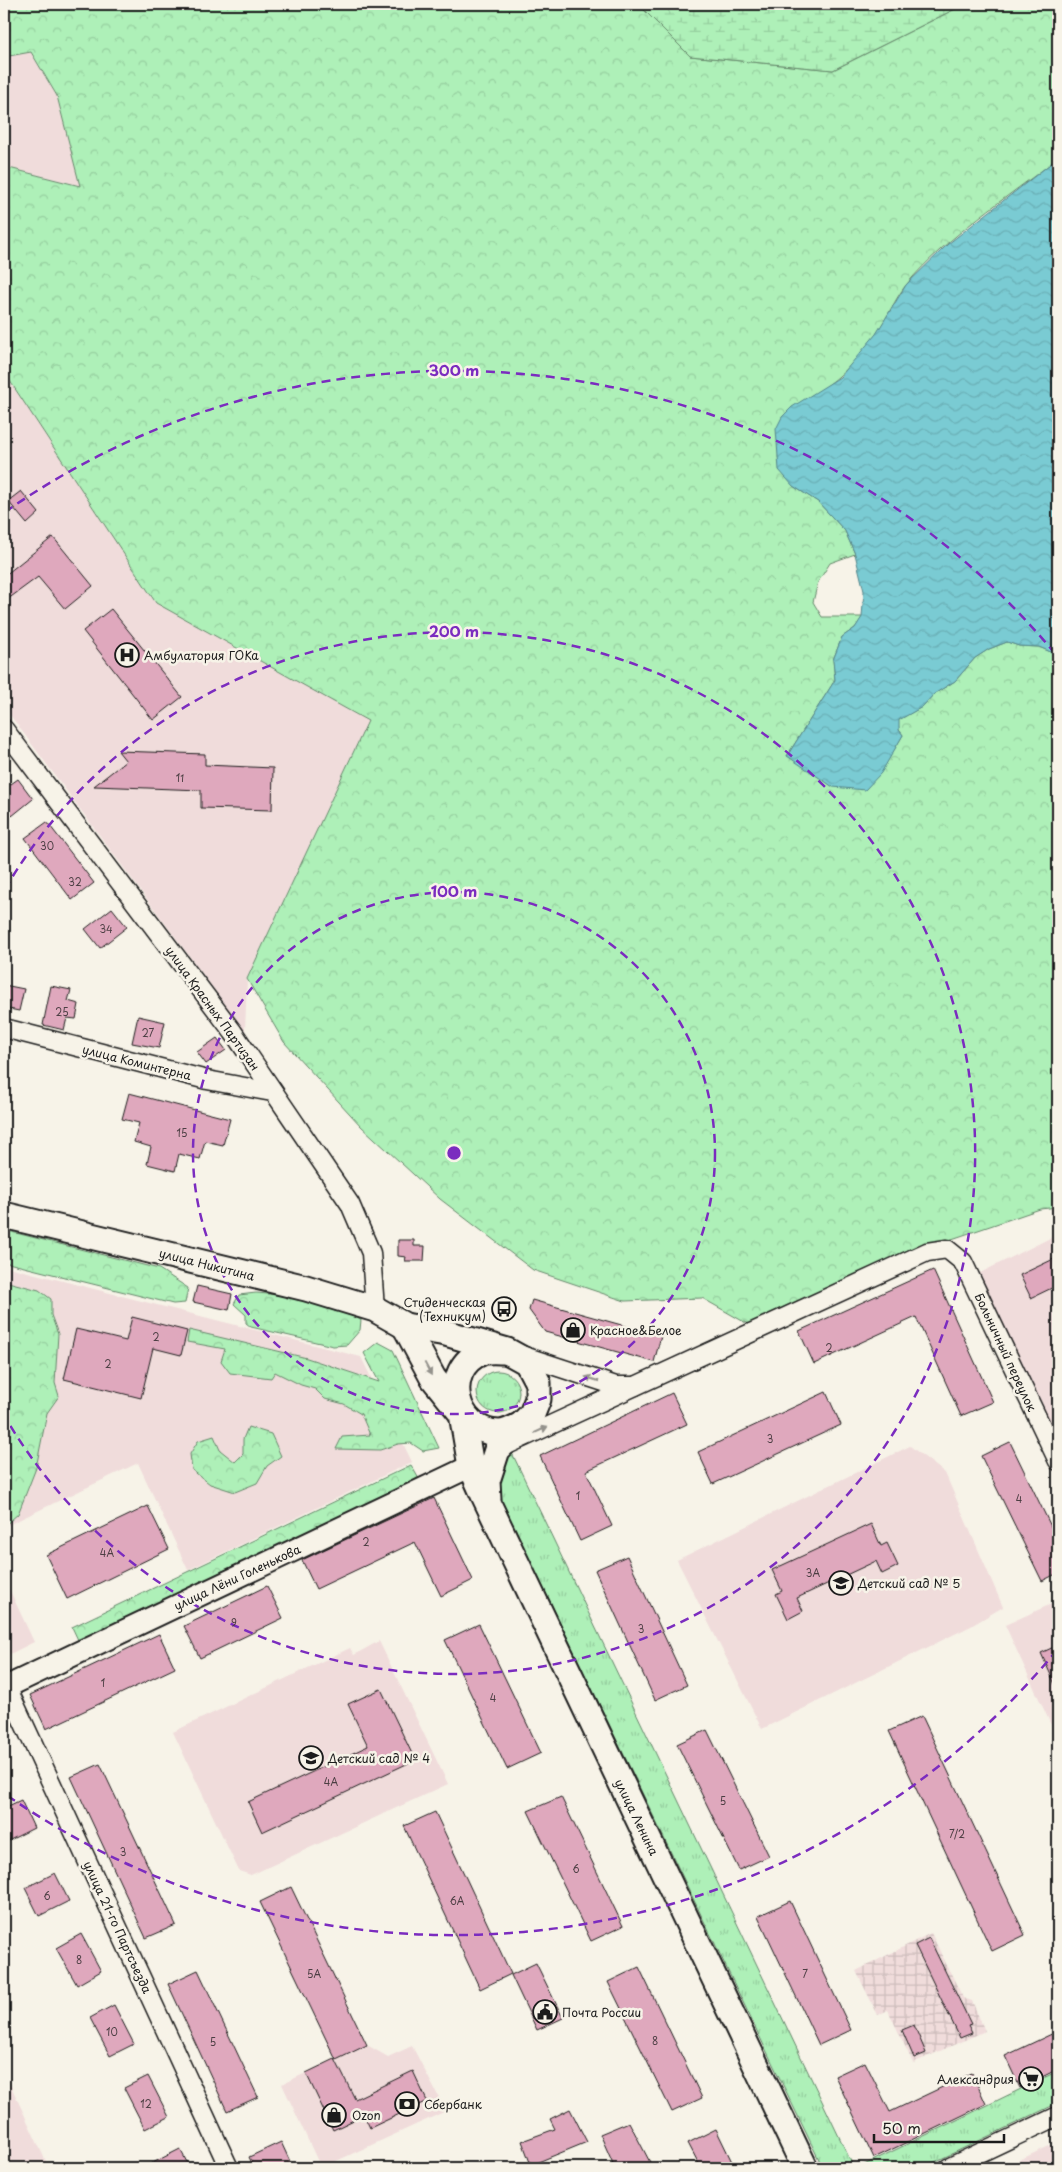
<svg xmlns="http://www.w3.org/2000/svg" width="1062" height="2172" viewBox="0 0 1062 2172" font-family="'Playpen Sans',sans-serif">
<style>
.built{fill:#f0dcdb}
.industrial{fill:url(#industrial-grid)}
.grass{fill:url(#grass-tufts);stroke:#65866a}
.forest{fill:url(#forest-crowns);stroke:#65866a}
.wetland{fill:url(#wetland-marsh);stroke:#65866a}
.water{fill:url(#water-waves);stroke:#54858a}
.building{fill:#dfa8bd;stroke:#1c1c1c}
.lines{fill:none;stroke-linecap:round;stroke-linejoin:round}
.minor-casing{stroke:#1c1c1c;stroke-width:21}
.tertiary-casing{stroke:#1c1c1c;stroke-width:25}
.secondary-casing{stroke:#1c1c1c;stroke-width:29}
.minor{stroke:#f7f3e8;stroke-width:18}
.tertiary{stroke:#f7f3e8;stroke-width:21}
.secondary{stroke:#f7f3e8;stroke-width:25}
.oneway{fill:#94928c}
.ring{fill:none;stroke:#7b2cbf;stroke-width:2.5;stroke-dasharray:9 6}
.labels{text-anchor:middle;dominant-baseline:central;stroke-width:5;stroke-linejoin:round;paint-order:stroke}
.number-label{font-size:10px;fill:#4d3f44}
.poi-label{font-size:12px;fill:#1c1c1c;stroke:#f7f3e8;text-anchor:start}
.street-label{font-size:12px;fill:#1c1c1c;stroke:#f7f3e8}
.centre{fill:#7b2cbf;stroke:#f7f3e8;stroke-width:2.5}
.ring-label{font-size:15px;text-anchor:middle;font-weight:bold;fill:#7b2cbf;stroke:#f7f3e8;stroke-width:5;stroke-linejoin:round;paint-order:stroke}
</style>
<defs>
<pattern id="industrial-grid" width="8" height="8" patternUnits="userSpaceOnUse" patternTransform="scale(1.25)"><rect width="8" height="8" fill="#f0dcdb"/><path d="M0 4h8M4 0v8" fill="none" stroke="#cdbcbb"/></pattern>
<pattern id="grass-tufts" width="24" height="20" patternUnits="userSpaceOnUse" patternTransform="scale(1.25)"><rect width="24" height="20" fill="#aef0b8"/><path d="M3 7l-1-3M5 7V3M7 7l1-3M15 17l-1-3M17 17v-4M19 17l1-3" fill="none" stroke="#95cd9e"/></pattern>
<pattern id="forest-crowns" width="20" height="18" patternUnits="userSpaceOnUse" patternTransform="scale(1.25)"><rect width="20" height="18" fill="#aef0b8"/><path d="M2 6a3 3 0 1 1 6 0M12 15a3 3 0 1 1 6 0" fill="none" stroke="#95cd9e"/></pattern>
<pattern id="wetland-marsh" width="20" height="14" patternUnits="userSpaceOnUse" patternTransform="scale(1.25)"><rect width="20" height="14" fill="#aef0b8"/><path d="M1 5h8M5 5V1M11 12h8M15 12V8" fill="none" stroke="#95cd9e"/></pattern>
<pattern id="water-waves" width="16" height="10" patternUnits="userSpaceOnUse" patternTransform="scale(1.25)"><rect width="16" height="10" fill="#7acbd3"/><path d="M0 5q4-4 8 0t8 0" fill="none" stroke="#69aeb5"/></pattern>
</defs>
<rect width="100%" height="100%" fill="#f7f3e8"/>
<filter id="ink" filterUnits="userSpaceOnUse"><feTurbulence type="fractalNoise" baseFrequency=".02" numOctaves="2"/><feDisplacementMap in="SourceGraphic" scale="10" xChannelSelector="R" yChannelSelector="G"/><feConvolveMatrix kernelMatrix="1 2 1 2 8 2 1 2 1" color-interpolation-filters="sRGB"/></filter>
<g filter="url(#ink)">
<!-- built -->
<g class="built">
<path d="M31,52L57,96L81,186L9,168L4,173V61L9,56Z"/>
<path d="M4,372L156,603L368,721L247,979L245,1031L4,707Z"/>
<path d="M1058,1234V1456L972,1277Z"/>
<path d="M4,1266L361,1357L412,1462L188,1570L138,1463L4,1527Z"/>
<path d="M910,1446L945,1473L1003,1607L971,1626L762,1729L677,1560Z"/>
<path d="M4,1578L34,1642L4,1657Z"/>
<path d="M1058,1601V1740L1005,1625Z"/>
<path d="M379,1641L448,1784L251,1875L239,1871L173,1732L350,1648L354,1655Z"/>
<path d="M367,2045L388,2057L412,2046L446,2111L321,2168L282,2084Z"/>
<path d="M4,2071L49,2168H4Z"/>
<path d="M1058,2142V2168H1002Z"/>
</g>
<!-- industrial -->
<path class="industrial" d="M931,1933L963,1998L972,2001L985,2031L913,2063L888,2010L878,2015L856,1971Z"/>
<!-- grass -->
<g class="grass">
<circle cx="498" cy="1392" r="21"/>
<path d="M512,1453L854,2168H823L501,1500L495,1482L502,1460Z"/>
<path d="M1058,2071V2103L922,2168H858Z"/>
</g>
<!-- forest -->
<g class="forest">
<path d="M4,4H638L690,56L833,70L965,4H1058V158C1008,197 947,236 906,285C895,299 887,318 877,333C861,357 842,376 818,392L793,486L818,502L845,531L855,554L830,563L818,582L813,602L822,617H863L855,628L842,637L833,660L835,680L787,756L892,753L903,735L899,730L898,720L922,707L934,694L955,681L975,658L989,649L1007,642L1019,646L1039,647L1058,655V1207L1040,1209L896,1258L753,1327L702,1298L625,1301L533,1270L440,1199L361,1126L284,1042L247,979L368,721L156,603L4,372V173L9,168L80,186L57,96L31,52L9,56L4,47Z"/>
<path d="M4,1230L159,1269L188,1288L185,1303L173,1304L4,1262Z"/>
<path d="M4,1281L39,1290L51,1299V1315L58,1334L55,1383L59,1396L47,1413L36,1468L18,1514L4,1526Z"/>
<path d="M256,1293C292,1295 328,1305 361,1320L360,1330L347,1345L333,1346L251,1327L246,1323V1315L234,1304L239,1295Z"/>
<path d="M189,1330L307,1358L379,1382L364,1353L378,1342L393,1350L439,1448L423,1451L411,1443L398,1444L380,1450L336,1449L342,1437L370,1435L361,1414L344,1404L325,1399L315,1389L301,1385L275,1372L271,1378L230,1373L221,1361L225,1349L187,1342Z"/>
<path d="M248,1427L271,1434L281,1456L267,1466L257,1483L235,1492L210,1484L192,1470L190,1454L198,1441L214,1436L220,1450L235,1462L243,1454V1439Z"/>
<path d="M411,1465L419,1479L79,1642L72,1627Z"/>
</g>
<!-- wetland -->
<path class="wetland" d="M638,4H965L833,70L690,56Z"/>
<!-- water -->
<path class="water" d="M1058,158V655L1039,647L1019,646L1007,642L989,649L975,658L955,681L934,694L922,707L899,720V730L903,735L881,773L865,790L833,787L787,756L835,680L833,660L842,637L855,628L862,617L864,591L855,554L845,531L818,502L793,486L779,470L776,429L782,417L792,407L840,377L876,334L906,285L948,244Z"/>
<!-- building -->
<g class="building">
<path d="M21,491L39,513L27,524L8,501Z"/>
<path d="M53,537L93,586L65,609L38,577L4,602V576Z"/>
<path d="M111,609L182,697L153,720L83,631Z"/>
<path d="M118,751L205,754V765L273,768L272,810L201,808V790L94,786L126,761Z"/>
<path d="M18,779L33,799L12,816L4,805V789Z"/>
<path d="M47,822L94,883L72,900L25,838Z"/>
<path d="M112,908L127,927L100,948L85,929Z"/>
<path d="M4,985L24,989L19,1011L4,1008Z"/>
<path d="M51,986L71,990L68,1001L79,1004L76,1019L67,1018L64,1030L43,1025Z"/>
<path d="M138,1016L165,1022L159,1048L132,1043Z"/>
<path d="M217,1038L226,1050L206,1064L197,1052Z"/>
<path d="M129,1093L230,1119L223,1145L205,1141L200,1159L179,1154L175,1171L147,1164L151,1147L134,1142L139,1123L122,1119Z"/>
<path d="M398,1240H414V1246H425L424,1261H405L406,1257L398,1256Z"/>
<path d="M1058,1257V1285L1031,1298L1020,1275Z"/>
<path d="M933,1270L993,1402L961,1416L916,1317L814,1364L799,1331Z"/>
<path d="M197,1286L232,1294L229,1310L193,1302Z"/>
<path d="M532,1300L661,1336L654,1362L545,1332L529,1310Z"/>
<path d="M132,1317L187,1331L181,1355L153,1348L141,1398L64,1379L76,1329L126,1341Z"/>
<path d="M826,1392L841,1425L713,1484L698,1452Z"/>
<path d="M672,1393L687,1424L586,1471L612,1526L580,1541L540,1456Z"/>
<path d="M1010,1442L1058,1541V1573L1042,1581L981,1456Z"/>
<path d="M434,1498L473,1580L441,1596L415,1542L316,1589L302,1560Z"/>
<path d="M148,1506L169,1549L67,1599L46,1555Z"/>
<path d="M871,1524L881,1546L887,1543L898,1566L882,1574L876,1561L797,1598L803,1611L788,1619L776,1594L782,1591L772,1570Z"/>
<path d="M627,1556L687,1685L655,1700L595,1570Z"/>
<path d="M267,1586L283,1618L200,1658L184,1626Z"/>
<path d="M479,1624L541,1753L507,1769L445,1640Z"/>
<path d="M159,1634L175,1668L46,1729L30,1695Z"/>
<path d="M1058,1645V1691L1041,1653Z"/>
<path d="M381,1689L415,1760L262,1832L248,1802L368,1746L348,1704Z"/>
<path d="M922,1716L1025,1935L992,1951L889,1731Z"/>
<path d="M707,1730L769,1856L739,1870L677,1744Z"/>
<path d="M100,1764L176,1925L146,1938L71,1777Z"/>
<path d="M561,1797L623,1926L591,1941L528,1811Z"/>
<path d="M21,1800L34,1828L4,1843V1808Z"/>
<path d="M435,1812L511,1974L480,1989L404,1826Z"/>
<path d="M55,1873L69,1901L39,1916L25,1888Z"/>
<path d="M291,1887L367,2045L336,2060L260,1902Z"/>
<path d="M790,1901L851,2030L819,2045L758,1916Z"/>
<path d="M81,1934L101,1971L77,1985L56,1948Z"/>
<path d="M929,1938L971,2024L968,2025L972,2033L960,2038L915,1945Z"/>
<path d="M536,1963L563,2018L537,2030L511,1975Z"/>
<path d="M639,1967L702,2098L672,2112L608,1982Z"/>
<path d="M198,1970L258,2097L227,2111L168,1984Z"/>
<path d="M114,2005L134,2044L110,2056L90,2018Z"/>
<path d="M914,2025L926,2053L914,2058L902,2030Z"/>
<path d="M1058,2031V2069L1020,2088L1005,2056Z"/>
<path d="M335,2059L355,2099L413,2071L427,2101L370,2128L364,2115L333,2130L306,2073Z"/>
<path d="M865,2062L890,2112L972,2073L986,2104L874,2158L835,2076Z"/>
<path d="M148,2076L169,2117L145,2129L124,2088Z"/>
<path d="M570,2109L587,2142L531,2165L522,2141L555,2129L550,2119Z"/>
<path d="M629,2122L653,2168H615L600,2134Z"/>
<path d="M716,2129L735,2168H701L688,2143Z"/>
<path d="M281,2142L293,2168H254L249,2157Z"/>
<path d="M180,2149L190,2168H143Z"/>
</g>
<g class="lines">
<!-- minor casing -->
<g class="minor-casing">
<g id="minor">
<path d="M4,729L233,1032L350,1204L371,1253L375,1309"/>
<path d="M4,1028L207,1080L272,1092"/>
<path d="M518,1354L616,1386H635"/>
<path d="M507,1445L927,1252L947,1249L963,1262L1058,1461"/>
<path d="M7,1687L229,2168"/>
<path d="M948,2168L1058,2116"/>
</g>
</g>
<!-- tertiary casing -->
<g class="tertiary-casing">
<path id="tertiary" d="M4,1688L471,1466"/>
</g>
<!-- secondary casing -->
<g class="secondary-casing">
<g id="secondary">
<path d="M4,1215L306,1288L375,1309L405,1326L446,1333L507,1351L527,1362L538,1383V1399L532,1414L497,1450L487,1481L488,1499"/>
<path d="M405,1326L433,1378L462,1414L471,1466L483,1493L805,2168"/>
<path d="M505,1351C499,1351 488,1350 482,1352C440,1369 454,1432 499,1433C506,1433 515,1428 521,1425"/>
</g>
</g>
<!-- minor -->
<use href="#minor" class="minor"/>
<!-- tertiary -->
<use href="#tertiary" class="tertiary"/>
<!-- secondary -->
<use href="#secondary" class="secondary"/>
</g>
<!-- one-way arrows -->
<defs><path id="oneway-solid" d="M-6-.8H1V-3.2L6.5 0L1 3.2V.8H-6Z" transform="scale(1.25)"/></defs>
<g class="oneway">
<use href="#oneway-solid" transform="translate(428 1369) rotate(62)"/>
<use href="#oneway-solid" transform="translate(592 1379) rotate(-162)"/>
<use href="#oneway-solid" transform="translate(541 1430) rotate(-24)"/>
</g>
</g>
<!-- distance rings -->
<g class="ring">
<circle cx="454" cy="1153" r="261"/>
<path d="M5 889A521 521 0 1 1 5 1417"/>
<path d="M1057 1650A782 782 0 0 1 5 1794M5 512A782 782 0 0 1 1057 656"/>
</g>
<!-- icons -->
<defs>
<g id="hospital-ring" transform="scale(1.25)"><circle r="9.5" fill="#f7f3e8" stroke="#1c1c1c" stroke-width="1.5"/><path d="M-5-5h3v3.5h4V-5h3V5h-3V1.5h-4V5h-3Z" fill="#1c1c1c"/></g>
<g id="bus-ring" transform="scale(1.25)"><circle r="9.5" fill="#f7f3e8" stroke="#1c1c1c" stroke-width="1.5"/><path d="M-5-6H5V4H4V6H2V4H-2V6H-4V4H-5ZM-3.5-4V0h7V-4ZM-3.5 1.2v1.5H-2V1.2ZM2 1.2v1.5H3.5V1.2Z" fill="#1c1c1c"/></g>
<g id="shop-ring" transform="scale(1.25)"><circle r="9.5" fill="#f7f3e8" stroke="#1c1c1c" stroke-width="1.5"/><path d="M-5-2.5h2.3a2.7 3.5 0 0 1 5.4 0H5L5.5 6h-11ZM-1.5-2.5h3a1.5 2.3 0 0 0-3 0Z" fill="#1c1c1c"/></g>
<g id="school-ring" transform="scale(1.25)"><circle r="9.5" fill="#f7f3e8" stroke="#1c1c1c" stroke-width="1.5"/><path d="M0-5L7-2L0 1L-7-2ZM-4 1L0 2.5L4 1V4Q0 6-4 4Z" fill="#1c1c1c"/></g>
<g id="civic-ring" transform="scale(1.25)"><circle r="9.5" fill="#f7f3e8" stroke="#1c1c1c" stroke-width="1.5"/><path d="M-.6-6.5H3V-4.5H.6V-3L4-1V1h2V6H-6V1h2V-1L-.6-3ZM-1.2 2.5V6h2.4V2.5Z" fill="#1c1c1c"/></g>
<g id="supermarket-ring" transform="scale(1.25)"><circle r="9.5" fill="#f7f3e8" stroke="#1c1c1c" stroke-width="1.5"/><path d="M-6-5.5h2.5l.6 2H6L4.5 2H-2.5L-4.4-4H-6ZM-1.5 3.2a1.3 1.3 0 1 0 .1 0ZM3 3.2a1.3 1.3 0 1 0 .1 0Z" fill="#1c1c1c"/></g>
<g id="bank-ring" transform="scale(1.25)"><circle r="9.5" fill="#f7f3e8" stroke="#1c1c1c" stroke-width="1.5"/><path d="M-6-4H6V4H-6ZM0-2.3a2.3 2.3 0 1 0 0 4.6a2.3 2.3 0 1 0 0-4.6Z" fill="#1c1c1c"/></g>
</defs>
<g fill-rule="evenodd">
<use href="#hospital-ring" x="127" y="655"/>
<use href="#bus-ring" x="504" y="1309"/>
<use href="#shop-ring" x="573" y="1330"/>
<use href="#school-ring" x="841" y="1583"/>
<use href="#school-ring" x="311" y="1758"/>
<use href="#civic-ring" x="545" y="2012"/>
<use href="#supermarket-ring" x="1031" y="2079"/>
<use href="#bank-ring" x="407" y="2104"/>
<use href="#shop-ring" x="334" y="2115"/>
</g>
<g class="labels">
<!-- number labels -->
<g class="number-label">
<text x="180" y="777">11</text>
<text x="47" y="845">30</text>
<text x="75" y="881">32</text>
<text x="106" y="928">34</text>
<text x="62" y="1011">25</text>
<text x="148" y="1032">27</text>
<text x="182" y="1132">15</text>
<text x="156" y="1336">2</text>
<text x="829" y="1347">2</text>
<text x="108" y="1363">2</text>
<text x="770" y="1438">3</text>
<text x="578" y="1495">1</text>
<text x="1019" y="1498">4</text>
<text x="366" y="1541">2</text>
<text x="107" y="1552">4А</text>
<text x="813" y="1572">3А</text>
<text x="234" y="1622">9</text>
<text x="641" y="1628">3</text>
<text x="103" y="1682">1</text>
<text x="493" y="1697">4</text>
<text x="331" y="1781">4А</text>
<text x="723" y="1800">5</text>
<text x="957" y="1833">7/2</text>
<text x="123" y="1851">3</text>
<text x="576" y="1868">6</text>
<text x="47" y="1895">6</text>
<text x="457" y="1900">6А</text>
<text x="79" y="1959">8</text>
<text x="314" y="1973">5А</text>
<text x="805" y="1973">7</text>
<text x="112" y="2031">10</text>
<text x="655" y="2040">8</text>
<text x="213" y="2041">5</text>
<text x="146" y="2103">12</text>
</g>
<!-- poi labels -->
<g class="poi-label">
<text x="144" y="655">Амбулатория ГОКа</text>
<text x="486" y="1302" text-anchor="end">Студенческая<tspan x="486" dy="14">(Техникум)</tspan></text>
<text x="590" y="1330">Красное&amp;Белое</text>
<text x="858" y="1583">Детский сад № 5</text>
<text x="328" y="1758">Детский сад № 4</text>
<text x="562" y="2012">Почта России</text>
<text x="1014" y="2079" text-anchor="end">Александрия</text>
<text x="424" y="2104">Сбербанк</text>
<text x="352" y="2115">Ozon</text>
</g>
<!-- street labels -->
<g class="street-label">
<text transform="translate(213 1008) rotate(54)">улица Красных Партизан</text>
<text transform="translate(137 1062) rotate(14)">улица Коминтерна</text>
<text transform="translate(207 1264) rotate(14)">улица Никитина</text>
<text transform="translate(1006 1352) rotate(65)">Больничный переулок</text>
<text transform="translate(237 1577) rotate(-25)">улица Лёни Голенькова</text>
<text transform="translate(637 1817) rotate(64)">улица Ленина</text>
<text transform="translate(118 1927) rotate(65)">улица 21-го Партсъезда</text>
</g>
</g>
<circle cx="454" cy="1153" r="8" class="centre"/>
<g class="ring-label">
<text x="454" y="376">300 m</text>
<text x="454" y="637">200 m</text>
<text x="454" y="897">100 m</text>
</g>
<!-- margin -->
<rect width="1062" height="2172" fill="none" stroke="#f7f3e8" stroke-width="20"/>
<rect x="10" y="10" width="1042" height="2152" fill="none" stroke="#1c1c1c" stroke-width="2" filter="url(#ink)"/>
<!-- scale -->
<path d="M874 2134v8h130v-8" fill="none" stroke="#1c1c1c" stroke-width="2.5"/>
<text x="882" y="2134" font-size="15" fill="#1c1c1c" stroke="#f7f3e8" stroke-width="4" paint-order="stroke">50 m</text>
</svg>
